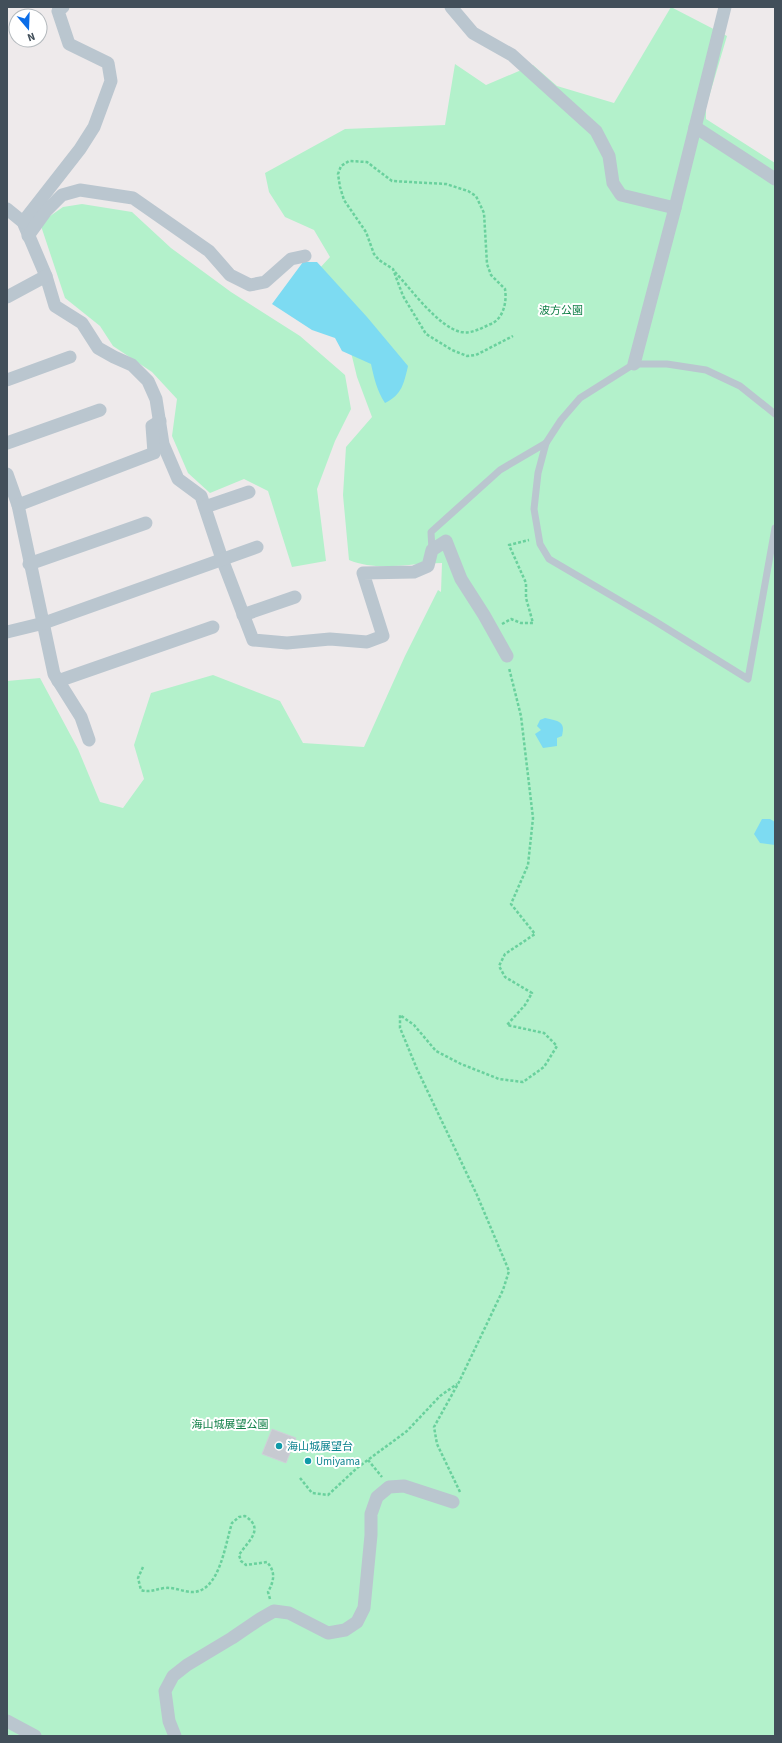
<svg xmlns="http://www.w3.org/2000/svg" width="782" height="1743" viewBox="0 0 782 1743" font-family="'Source Sans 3','Noto Sans JP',sans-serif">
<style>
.green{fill:#b3f1cb}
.water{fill:#7ddbf2}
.building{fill:#c7cad1;stroke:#ced1d8}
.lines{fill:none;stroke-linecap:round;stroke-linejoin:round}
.path{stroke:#69d19d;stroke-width:2.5;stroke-dasharray:3 2;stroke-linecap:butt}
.lane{stroke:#bac6cf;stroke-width:7}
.street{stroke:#bac6cf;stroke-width:13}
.culture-dot{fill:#0f9aa8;stroke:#fff;stroke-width:1.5}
.labels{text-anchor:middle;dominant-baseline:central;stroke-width:4;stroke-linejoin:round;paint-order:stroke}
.park-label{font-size:11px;fill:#0f7f46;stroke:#fff}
.culture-label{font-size:11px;fill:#0d838f;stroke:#fff;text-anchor:start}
</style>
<rect width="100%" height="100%" fill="#eeeaeb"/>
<!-- green -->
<g class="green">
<path d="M671,7L727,36L706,107V119L775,163V1736H7V681L40,678L78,749L100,802L123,808L144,779L134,745L151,693L213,675L280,701L303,743L364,747L405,656L438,590L441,592L442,563C411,563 378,572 349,560L343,495L346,447L372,417L357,377L348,340L284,307L330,257L314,230L285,217L269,192L265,173L345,129L445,125L455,64L486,85L533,65L557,86L614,103Z"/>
<path d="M82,204L132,212L171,248L231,292L300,336L345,375L351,409L335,441L317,489L326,561L292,567L268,491L244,479L210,493L188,473L172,436L177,399L152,372L113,346L100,326L65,298L40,223L63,207Z"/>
</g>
<!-- water -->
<g class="water">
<path d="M303,262H317L367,317L408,366C404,383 402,395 385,403C377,391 374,378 371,364L342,351L335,338L312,330L272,304Z"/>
<path d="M545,718C558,721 566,721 562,736L557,738V746L543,748L535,734L541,730L537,726L540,720Z"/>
<path d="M762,819H770L775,822V845L760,843L754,834Z"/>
</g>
<!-- building -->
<path class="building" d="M272,1429L296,1438L286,1463L262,1454Z"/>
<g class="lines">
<!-- path -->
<g class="path">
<path d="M395,272C411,289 438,327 461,332C472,334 481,328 491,324C504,318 507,301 505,289L491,275L487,264L484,213L476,196L468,191L446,184L392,181L367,162L349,161L341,166L338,174L340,187L344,200L366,232L374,254L379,260L393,269L403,296L426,334L452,350L467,356L476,355L513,336"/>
<path d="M502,624L511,619L521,623H533L526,598V583L509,545L529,540"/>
<path d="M368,1460L382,1477"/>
<path d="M300,1478L312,1493L328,1495L357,1468L407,1431L440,1396L457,1384"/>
<path d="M460,1492L437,1444L434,1427L459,1382L503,1290L509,1271L477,1195L417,1069L400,1028V1015L414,1025L436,1051L461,1064L499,1079L523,1082L544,1067L557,1046L544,1033L507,1025L525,1005L532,993L505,977L499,966L505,954L535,934L511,904L528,865L533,818L521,716L509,668"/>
<path d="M143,1567L138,1578L141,1590C150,1593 156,1589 165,1588C174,1587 184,1592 193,1592C220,1591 225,1544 232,1523L239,1517L245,1516C266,1529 247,1542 239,1555L241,1561L246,1565L267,1562C276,1572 274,1581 268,1592L270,1599"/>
</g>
<!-- lane -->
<g class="lane">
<path d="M775,414L740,386L706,370L667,364H634L580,398L561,420L546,443L538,473L534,509L540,544L549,559L653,620L748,679L775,528"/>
<path d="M432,550L431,532L500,470L546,443"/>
</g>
<!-- street -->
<g class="street">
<path d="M451,7L473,33L512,55L596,131L609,156L613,183L621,195L675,208"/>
<path d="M695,127L775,179"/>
<path d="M7,209L23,222L46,276L55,306L82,323L98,348L114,357L132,365L148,381L156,399L163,444L178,479L201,496L222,559L253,640L287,643L330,639L367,642L383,636L363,573L414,572L428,566L432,550L446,541L461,579L484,615L507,656"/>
<path d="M23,222L80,149L94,127L111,81L108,63L69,44L58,11L63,7"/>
<path d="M28,236L46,211L62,195L80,190L133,198L209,251L230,275L250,285L265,282L291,259L305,256"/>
<path d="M7,297L46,276"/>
<path d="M634,364L675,208L725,7"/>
<path d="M7,380L70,357"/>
<path d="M7,443L100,410"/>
<path d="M7,474L18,505L54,674L81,717L89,740"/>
<path d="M18,505L154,453L152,426L160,421"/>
<path d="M205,507L249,492"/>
<path d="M29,564L146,523"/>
<path d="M243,615L295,597"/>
<path d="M7,632L44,623L257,547"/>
<path d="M58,681L213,627"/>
<path d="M7,1721L35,1736"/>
<path d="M175,1736L169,1721L165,1691L173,1676L187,1665L232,1638L260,1619L274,1611L289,1613L328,1633L345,1630L357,1622L364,1608L371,1535V1514L377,1497L389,1487L404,1486L453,1502"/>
</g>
</g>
<!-- markers -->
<g class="culture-dot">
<circle cx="279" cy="1446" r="4"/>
<circle cx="308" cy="1461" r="4"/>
</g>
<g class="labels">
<!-- park labels -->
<g class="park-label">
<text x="561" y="310">波方公園</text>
<text x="230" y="1424">海山城展望公園</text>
</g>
<!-- culture labels -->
<g class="culture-label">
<text x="287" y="1446">海山城展望台</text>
<text x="316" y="1461">Umiyama</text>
</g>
</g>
<!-- border -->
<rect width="782" height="1743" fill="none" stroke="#424f5a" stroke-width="16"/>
<!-- north arrow -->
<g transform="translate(28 28) rotate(161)"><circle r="19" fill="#ffffff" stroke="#b3b9bd"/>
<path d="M0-3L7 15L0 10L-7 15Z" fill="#0b6de8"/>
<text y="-6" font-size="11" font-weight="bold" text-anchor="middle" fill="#424f5a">N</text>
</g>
</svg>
